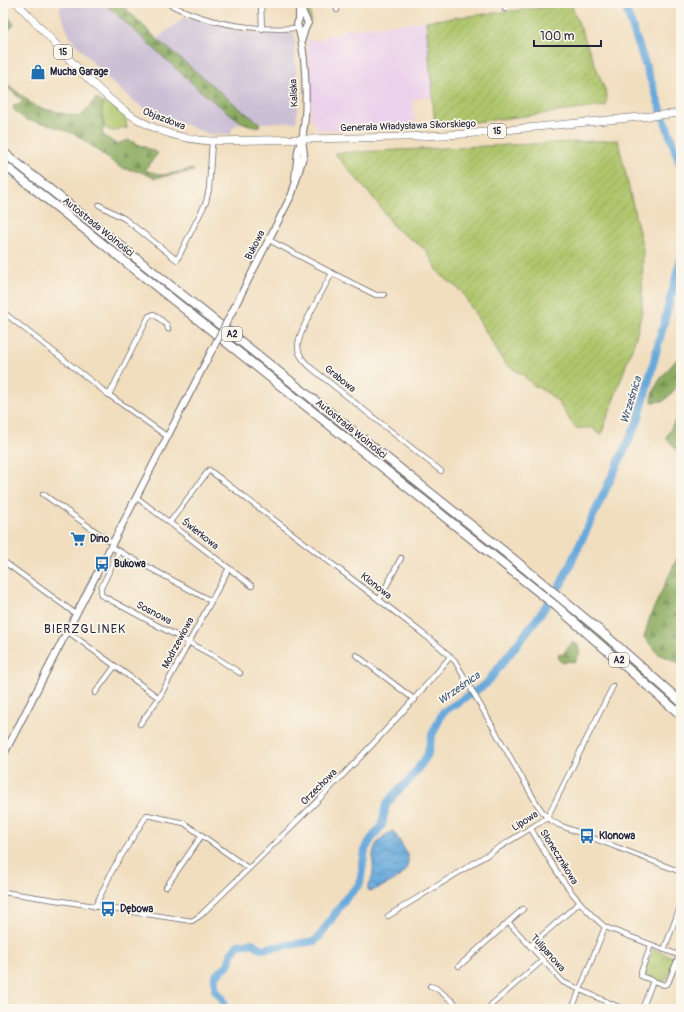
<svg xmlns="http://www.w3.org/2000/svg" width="684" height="1012" viewBox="0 0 684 1012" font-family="Pangolin,sans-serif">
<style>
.built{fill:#ebd1eb}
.industrial{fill:#cbbfd5}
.grass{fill:#aec56a;stroke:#687452}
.forest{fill:url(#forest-firs);stroke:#56664c}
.park{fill:url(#park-crowns);stroke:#687452}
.garden{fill:url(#garden-furrows);stroke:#687452}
.water{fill:url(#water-waves);stroke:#45668c}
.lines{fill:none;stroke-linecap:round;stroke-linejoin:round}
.river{stroke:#68a9dc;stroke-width:8}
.street-casing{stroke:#6a6469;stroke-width:6}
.secondary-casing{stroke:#6a6469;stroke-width:8}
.primary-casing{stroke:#6a6469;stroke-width:8}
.highway-casing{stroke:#6a6469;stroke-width:10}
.street{stroke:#fff;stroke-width:4.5}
.secondary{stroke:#fff;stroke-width:6}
.primary{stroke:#fff;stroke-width:7}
.highway{stroke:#fff;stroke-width:8}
.secondary-bridge-casing{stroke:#6a6469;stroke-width:8;stroke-linecap:butt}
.secondary-bridge{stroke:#fff;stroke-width:6}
.labels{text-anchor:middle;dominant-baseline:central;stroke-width:3.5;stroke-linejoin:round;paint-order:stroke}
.shield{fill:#fbf7ec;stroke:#636270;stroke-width:1}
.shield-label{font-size:9px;font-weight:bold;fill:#22223b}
.poi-label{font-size:10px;font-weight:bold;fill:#22223b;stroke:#fbf7ec;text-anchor:start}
.street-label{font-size:10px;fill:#22223b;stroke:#fbf7ec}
.water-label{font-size:11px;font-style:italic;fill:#3e587b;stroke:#fbf7ec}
.quarter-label{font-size:12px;letter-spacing:1px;fill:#22223b;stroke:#fbf7ec}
</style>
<defs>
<pattern id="forest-firs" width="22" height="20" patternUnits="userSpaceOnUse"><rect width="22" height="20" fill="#8aaa5e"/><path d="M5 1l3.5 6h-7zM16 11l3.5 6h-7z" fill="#708a4f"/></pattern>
<pattern id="park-crowns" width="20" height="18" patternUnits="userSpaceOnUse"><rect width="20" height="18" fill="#aec56a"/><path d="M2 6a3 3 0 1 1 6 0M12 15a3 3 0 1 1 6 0" fill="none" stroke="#95a95d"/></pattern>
<pattern id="garden-furrows" width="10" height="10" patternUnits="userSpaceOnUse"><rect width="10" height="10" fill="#aec56a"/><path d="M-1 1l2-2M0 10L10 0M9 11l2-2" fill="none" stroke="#95a95d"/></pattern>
<pattern id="water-waves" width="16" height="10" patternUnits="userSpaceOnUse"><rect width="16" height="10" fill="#68a9dc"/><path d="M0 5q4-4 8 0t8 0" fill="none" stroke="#5589b4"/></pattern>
</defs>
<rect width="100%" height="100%" fill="#fbf7ec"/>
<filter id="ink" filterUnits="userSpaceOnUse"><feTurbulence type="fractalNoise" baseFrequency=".025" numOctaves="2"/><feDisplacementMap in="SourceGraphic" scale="8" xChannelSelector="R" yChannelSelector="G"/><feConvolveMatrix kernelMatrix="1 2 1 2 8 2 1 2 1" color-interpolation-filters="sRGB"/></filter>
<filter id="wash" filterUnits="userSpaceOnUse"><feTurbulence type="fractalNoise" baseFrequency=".012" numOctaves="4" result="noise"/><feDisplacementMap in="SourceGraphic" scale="16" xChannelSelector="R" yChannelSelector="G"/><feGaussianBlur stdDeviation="0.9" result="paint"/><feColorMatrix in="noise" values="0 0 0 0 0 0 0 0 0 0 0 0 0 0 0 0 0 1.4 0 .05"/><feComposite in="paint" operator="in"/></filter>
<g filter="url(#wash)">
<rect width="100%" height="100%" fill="#f1debf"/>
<!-- built -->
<path class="built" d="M426,21L433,97L413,98L415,128L318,130L311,118L307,40L324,41V36L343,34L342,30Z"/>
<!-- industrial -->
<g class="industrial">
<path d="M64,3H104L204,94L241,122L232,128L231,134H209L150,111L138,104L111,82L70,37L59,9Z"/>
<path d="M185,17L250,33H294L298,109L296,122L260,123L244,112L157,39Z"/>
</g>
<!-- grass -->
<g class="grass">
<path d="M302,4L310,5L311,21L303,9Z"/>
<path d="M108,103L125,116L127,129L122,127C116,133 112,131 105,128L101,110L104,104Z"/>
<path d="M3,156L219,328L218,331L3,160Z"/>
<path d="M225,332L546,589L544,592L223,336Z"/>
<path d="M560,601L681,706V712L558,604Z"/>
</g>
<!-- forest -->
<g class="forest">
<path d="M104,3H120L157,39L244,112L260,123L258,128L241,122L204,94Z"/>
<path d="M3,8L14,25L3,36Z"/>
<path d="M5,82L36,107L80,117L96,98L104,104C99,114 106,124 102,134L116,144L129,140L158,153L146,169L147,171L163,175L193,169L194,171L155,178L141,172L121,168L75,134L47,124L26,120L16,112L13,108L14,105L22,102V100L3,84Z"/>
<path d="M679,356H681V386L680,384L664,401L652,402C653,381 668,372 679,356Z"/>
<path d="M681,400V454L666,438L677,417L678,403Z"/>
<path d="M681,550V664L658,654L644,637L650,616Z"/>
<path d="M572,642L578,645L580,652L575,662L569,661L563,663L558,659L559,654L562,655Z"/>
</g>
<!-- park -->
<path class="park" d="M653,949L675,958L666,980L662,982L646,975L645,971Z"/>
<!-- garden -->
<g class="garden">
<path d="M571,4L607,95L606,106L435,127L426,21Z"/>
<path d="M618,140L643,250L642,311L636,337L601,435L595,431L594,428H575L558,402L548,393L533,385L523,375L505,364L462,292L440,274L425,249L395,228L376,201L334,153Z"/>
</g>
<!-- water -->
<path class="water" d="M392,831L395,833C399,841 407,851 408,859C410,877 384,885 372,891L368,890V885C382,866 359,849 392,831Z"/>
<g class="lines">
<!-- river -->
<g class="river">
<path d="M624,3L681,167"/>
<path d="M225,1009L223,999L215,990V976L228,965L232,952L238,945L252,943L262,949L315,941L319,937L346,898L360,884L365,850L371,839L382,825L386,805L395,793L409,781L427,756L432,735L443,712L486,684L539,616L561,584L638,421L681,258"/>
</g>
</g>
</g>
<g filter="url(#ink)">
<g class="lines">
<!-- street casing -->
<g class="street-casing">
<g id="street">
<path d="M167,3C209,25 252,31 299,28"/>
<path d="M261,3L262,29"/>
<path d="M337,3V10"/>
<path d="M505,3V9"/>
<path d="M533,5L547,3"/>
<path d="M99,205L125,219L177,260L206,202L209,189L212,141"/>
<path d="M269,240L332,273C324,289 298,331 298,346C298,355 304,361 310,367L441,471"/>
<path d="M332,273L376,295H384"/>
<path d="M3,312L109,395L168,437"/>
<path d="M109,395L149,316L154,314L167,325L168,329"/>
<path d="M43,494L112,543"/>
<path d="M136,497L252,586"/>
<path d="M170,522L209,470L395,612L440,647L455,661L537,804L547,818L559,825L681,872"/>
<path d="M111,547L211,601"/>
<path d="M119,551L101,588V595L214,656L240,673"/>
<path d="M3,561L76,614"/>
<path d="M379,600L401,558"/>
<path d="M67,631L159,698"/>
<path d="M356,655L415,700"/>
<path d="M95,693L115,666"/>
<path d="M140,724L159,698L229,568"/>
<path d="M531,829C552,865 572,900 605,927L681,956"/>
<path d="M166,887L202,835"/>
<path d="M3,892L192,921L201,915C286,832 374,749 450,657"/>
<path d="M95,907L113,869L147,815L184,823L248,868"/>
<path d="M388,916L547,818L613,686"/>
<path d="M508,922L563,982L623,1009"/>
<path d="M651,945L641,972V976L664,985L668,983L679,956"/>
<path d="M530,946L579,903"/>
<path d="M664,950L681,905"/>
<path d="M459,966L523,909"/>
<path d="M430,986L436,988L462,1009"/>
<path d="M491,1005L543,960"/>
<path d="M572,1009L605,927"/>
<path d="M642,1009L653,981"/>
</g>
</g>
<!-- secondary casing -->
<g class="secondary-casing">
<g id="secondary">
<path d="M300,7L308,23L305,29L302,39"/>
<path d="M295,178C296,169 297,160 298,151C299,145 303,139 303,133C308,104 306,50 297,24L299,19V3"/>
<path d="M232,312L292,194L304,154L302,139"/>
<path d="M3,756L211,352"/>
</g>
</g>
<!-- primary casing -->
<g class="primary-casing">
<path id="primary" d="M17,3C35,22 53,41 71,61C113,105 147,138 212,141L403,137L465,134L681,113"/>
</g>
<!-- highway casing -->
<g class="highway-casing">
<g id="highway">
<path d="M3,152L511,557L604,634L681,702"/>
<path d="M3,164L556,606L681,715"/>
</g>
</g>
<!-- street -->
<use href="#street" class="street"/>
<!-- secondary -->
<use href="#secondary" class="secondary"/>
<!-- primary -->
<use href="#primary" class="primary"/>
<!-- highway -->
<use href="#highway" class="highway"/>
<!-- secondary-bridge casing -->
<g class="secondary-bridge-casing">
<path id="secondary-bridge" d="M211,352L232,312"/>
</g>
<!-- secondary-bridge -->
<use href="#secondary-bridge" class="secondary-bridge"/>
</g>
</g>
<!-- icons -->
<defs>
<g id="shop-bare" transform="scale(1.2)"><path d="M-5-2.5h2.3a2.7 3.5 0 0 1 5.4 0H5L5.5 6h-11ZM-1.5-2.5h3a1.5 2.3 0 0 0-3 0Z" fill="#1f6fb2" stroke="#fbf7ec" stroke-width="2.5" paint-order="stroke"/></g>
<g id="supermarket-bare" transform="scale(1.2)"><path d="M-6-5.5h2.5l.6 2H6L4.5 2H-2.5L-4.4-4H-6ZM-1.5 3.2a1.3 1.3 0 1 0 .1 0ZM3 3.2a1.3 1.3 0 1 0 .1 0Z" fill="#1f6fb2" stroke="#fbf7ec" stroke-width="2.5" paint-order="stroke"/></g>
<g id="bus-bare" transform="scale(1.2)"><path d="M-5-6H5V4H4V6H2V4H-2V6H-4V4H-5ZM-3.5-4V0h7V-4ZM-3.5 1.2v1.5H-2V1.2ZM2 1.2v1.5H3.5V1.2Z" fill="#1f6fb2" stroke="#fbf7ec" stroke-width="2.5" paint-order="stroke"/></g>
</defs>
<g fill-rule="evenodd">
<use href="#shop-bare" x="38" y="72"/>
<use href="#supermarket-bare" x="78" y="539"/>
<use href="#bus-bare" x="102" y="564"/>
<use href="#bus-bare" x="587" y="836"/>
<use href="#bus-bare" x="108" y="909"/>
</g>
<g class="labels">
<!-- shield labels -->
<g class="shield">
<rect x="54" y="45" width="18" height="14" rx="3"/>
<rect x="488" y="124" width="18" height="14" rx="3"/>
<rect x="222" y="327" width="20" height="14" rx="3"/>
<rect x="609" y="653" width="20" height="14" rx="3"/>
</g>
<g class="shield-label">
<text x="63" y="52">15</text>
<text x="497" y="131">15</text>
<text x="232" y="334">A2</text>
<text x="619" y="660">A2</text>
</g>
<!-- poi labels -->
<g class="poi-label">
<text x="50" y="72">Mucha Garage</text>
<text x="90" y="539">Dino</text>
<text x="114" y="564">Bukowa</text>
<text x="599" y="836">Klonowa</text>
<text x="120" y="909">Dębowa</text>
</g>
<!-- street labels -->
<g class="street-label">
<text transform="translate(294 93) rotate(-93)">Kaliska</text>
<text transform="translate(164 119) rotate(21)">Objazdowa</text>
<text transform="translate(408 126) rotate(-2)">Generała Władysława Sikorskiego</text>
<text transform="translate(98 227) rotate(39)">Autostrada Wolności</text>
<text transform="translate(255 245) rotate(-63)">Bukowa</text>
<text transform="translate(340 379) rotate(39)">Grabowa</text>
<text transform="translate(351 429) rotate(39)">Autostrada Wolności</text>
<text transform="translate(200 534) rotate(38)">Świerkowa</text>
<text transform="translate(376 586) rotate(38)">Klonowa</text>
<text transform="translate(154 613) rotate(28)">Sosnowa</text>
<text transform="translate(178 643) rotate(-62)">Modrzewiowa</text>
<text transform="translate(319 787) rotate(-45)">Orzechowa</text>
<text transform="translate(525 821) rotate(-33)">Lipowa</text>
<text transform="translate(559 857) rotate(58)">Słonecznikowa</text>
<text transform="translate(548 953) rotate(48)">Tulipanowa</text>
</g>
<!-- water labels -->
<g class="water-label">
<text transform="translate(631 400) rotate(-73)">Wrześnica</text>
<text transform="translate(459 688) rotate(-35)">Wrześnica</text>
</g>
<!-- quarter labels -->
<g class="quarter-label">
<text x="85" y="629">BIERZGLINEK</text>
</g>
</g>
<!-- margin -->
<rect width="684" height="1012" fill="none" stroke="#fbf7ec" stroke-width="16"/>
<!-- scale -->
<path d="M534 40v6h67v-6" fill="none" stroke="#22223b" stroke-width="2"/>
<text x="540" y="40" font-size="12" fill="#22223b" stroke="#fbf7ec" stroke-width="3" paint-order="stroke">100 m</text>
</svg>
